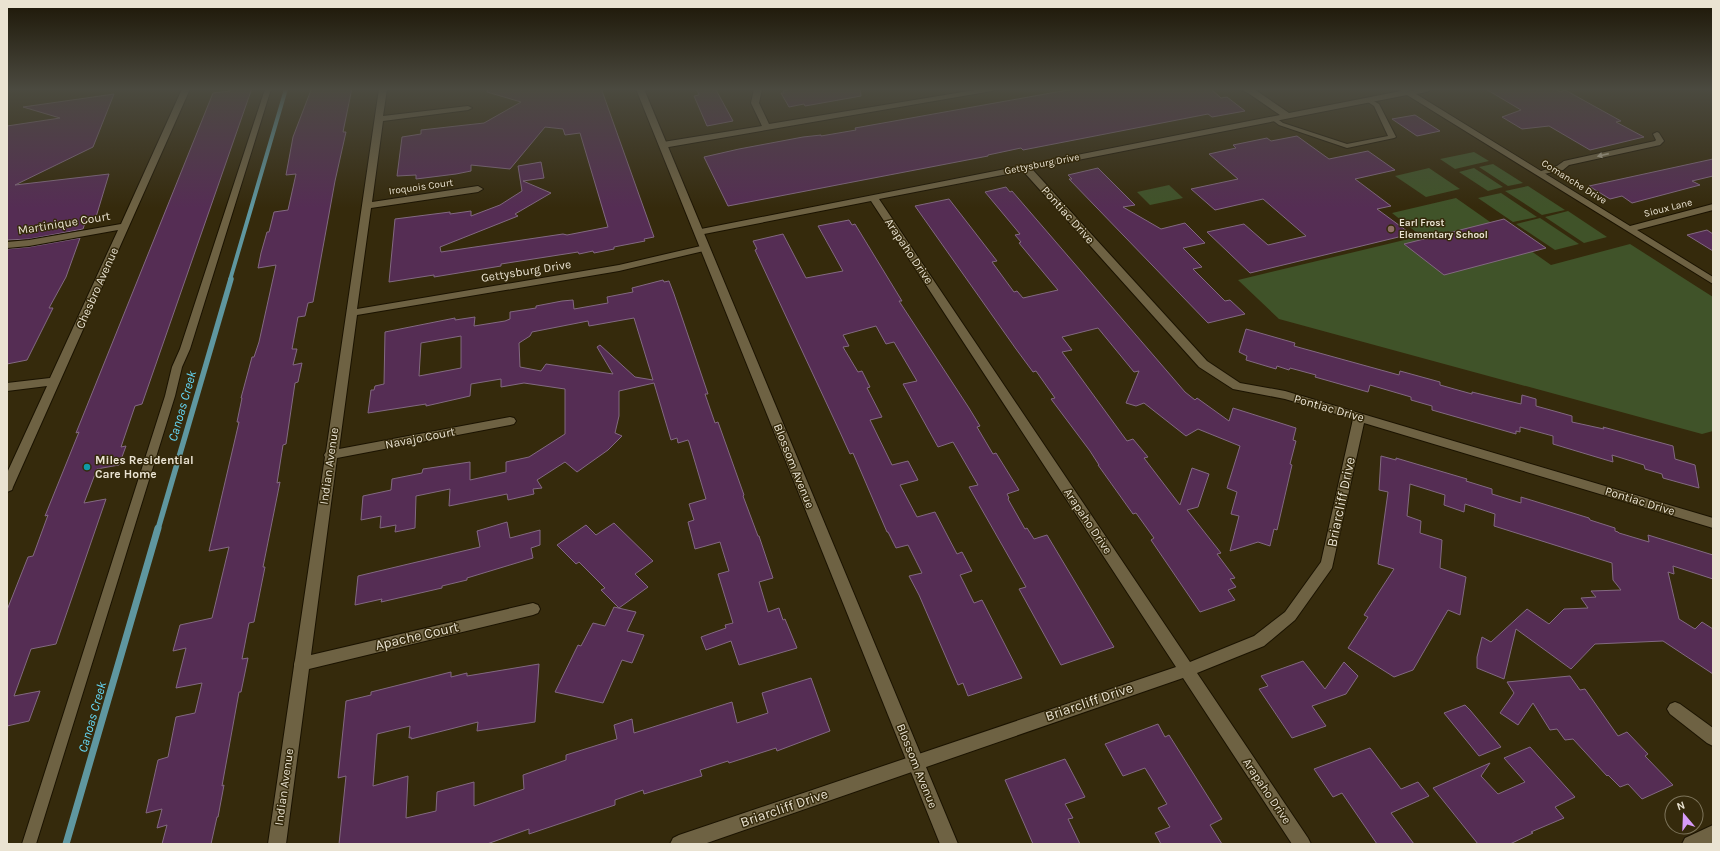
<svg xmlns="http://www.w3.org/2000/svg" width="1720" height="851" viewBox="0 0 1720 851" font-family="Karla,sans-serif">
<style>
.green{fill:#405329}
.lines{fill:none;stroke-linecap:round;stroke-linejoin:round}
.stream-far2{stroke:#5f97a0;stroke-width:4}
.stream-far1{stroke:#5f97a0;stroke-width:5.5}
.stream{stroke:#5f97a0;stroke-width:7}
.building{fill:#552d54;stroke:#826981;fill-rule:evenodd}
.lane-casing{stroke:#1b1300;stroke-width:2}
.street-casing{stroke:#1b1300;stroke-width:2}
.secondary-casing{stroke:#1b1300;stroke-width:2}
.lane{fill:#6e6243;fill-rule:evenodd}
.street{fill:#6e6243;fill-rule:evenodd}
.secondary{fill:#6e6243;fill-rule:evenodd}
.oneway{fill:#b8af99}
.education-dot{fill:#8d6e63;stroke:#352a0c;stroke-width:1.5}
.culture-dot{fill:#0f9aa8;stroke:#352a0c;stroke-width:1.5}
.labels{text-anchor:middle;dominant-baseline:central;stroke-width:3;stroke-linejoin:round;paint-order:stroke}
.far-street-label{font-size:10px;fill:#eae3d2;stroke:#352a0c}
.far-poi-label{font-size:10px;font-weight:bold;fill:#eae3d2;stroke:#352a0c;text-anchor:start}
.street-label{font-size:12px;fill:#eae3d2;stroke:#352a0c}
.poi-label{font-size:12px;font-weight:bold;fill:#eae3d2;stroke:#352a0c;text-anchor:start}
.water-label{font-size:13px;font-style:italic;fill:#66daf9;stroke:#352a0c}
.near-street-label{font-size:14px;fill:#eae3d2;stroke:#352a0c}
</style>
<rect width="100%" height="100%" fill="#352a0c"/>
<!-- green -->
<g class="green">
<path d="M1474,152L1489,161L1455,169L1440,159Z"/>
<path d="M1493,164L1523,183L1508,186L1479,167Z"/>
<path d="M1429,168L1460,189L1426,197L1395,176Z"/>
<path d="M1474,168L1503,187L1488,191L1459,172Z"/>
<path d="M1169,185L1183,198L1150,205L1137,192Z"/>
<path d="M1528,186L1565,210L1542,215L1505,191Z"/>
<path d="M1501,193L1537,217L1513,222L1478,198Z"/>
<path d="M1456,198L1551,265L1630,244L1713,297V431L1702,434L1279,319L1238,280L1421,236L1392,213Z"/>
<path d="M1568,211L1607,237L1584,243L1545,217Z"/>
<path d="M1540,218L1579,244L1555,250L1516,224Z"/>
</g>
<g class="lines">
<!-- stream-far2 -->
<path class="stream-far2" d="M230,280L286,89"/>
<!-- stream-far1 -->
<path class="stream-far1" d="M158,529L231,279"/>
<!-- stream -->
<path class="stream" d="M66,844L158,528"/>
</g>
<!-- building -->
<g class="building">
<path d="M231,88H252L142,404L135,406L121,447L126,446L119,465L97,469L84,503L106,499L56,644L31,649L14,696L40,691L29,721L7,726V610L28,557L33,556L48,515L45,516L79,432L76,433L213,93L230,91Z"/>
<path d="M324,88H352L343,132H346L335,181L313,302L308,303L305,316L298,317L292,349H297L293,365L302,363L298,382L295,383L286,444L283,445L277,483L280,482L263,567H265L254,622L249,623L242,659L248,658L241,692H239L222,786L224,785L218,817H217L211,844H162L167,825L157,828L162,809L146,813L158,760L168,757L176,717L195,713L202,683L176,688L186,648L173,651L180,625L212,618L229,547L209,551L239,422H237L242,398H241L252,357H254L259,342L276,265L258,268L261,253L267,232H269L274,212L288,210L296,174L286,175L293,137L311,90Z"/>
<path d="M488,88H601L654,237L644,239L645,241L614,247V249L594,253L593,251L579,254L578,252L501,264V266L434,277V275L389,282L395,219L450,212V214L471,211V216L500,205L522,191L518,166L541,162L544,178L523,181L551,193L515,214L518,216L440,247L441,252L563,234L567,235L608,227L580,133L565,135L563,129L545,127L510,169L471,165V171L456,174L416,179V175L397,176L402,137L421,134V130L484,123L521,102L487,92Z"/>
<path d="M696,88H715L733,121L707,126L694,96L699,95Z"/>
<path d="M796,88H860L861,96L805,106L804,104L789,107L781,93H784L783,91Z"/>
<path d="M1079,88H1210L1221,98L1227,97L1245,111L1212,117L1208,114L1023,150L1021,148L988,155V156L728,206L704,157L739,149L803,137L821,135V136L856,130L855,128Z"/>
<path d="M1484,88H1554L1560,92L1565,90L1621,121L1616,122L1644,137L1590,150L1549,126L1522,129L1502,117L1521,110Z"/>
<path d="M114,94L93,147L15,185L109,174L96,217L93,219L86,220L83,229L29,239L7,240V126L60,118L23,107Z"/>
<path d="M1415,115L1440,131L1417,136L1392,119Z"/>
<path d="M1297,136L1329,159L1368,151L1395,170L1355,179L1391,206L1377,209L1411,234L1250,273L1207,232L1244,224L1268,245L1306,236L1263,199L1215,210L1191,189L1238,179L1209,154L1236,148L1233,145L1267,138L1271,141Z"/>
<path d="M1713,159V176L1692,181L1700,185L1632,203L1622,196L1610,199L1589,186Z"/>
<path d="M1098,168L1135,205L1123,207L1161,229L1185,223L1205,243L1183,248L1202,267L1193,269L1225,301L1230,300L1245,314L1208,323L1069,179H1072L1068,175Z"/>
<path d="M1006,187L1010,192L1012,191L1185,392L1195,400L1197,398L1229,421L1233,408L1296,428L1293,440L1296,441L1290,464L1292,465L1277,530L1274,529L1270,546L1258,542L1230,551L1239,516L1231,514L1237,492L1227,488L1240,446L1198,429L1186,436L1144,403L1136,406L1126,403L1139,371L1134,372L1098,328L1062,337L1072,350L1062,352L1127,441L1133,439L1148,457L1144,458L1180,505L1192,468L1209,474L1198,507L1187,510L1221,553L1217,554L1235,578L1230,579L1236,587L1228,590L1235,600L1200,612L1151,540L1154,538L1136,513L1133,514L1098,465H1099L1090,451L1051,399L1055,398L1036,371L1033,372L1016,349L915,206L949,199L997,261L992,262L1014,292L1017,291L1023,298L1058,290L1019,243L1021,242L1015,235L1020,234L985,192Z"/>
<path d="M1504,219L1546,248L1444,275L1404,244Z"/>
<path d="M849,220L852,225L855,224L902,301H899L969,408L980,426L977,427L993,454L996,453L1019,490L1007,494L1009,498L1008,499L1025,529L1027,528L1034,539L1047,535L1114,647L1061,665L1019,589L1026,587L969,487L978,485L953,442L938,447L903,384L917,381L894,342L886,344L876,326L843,335L849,346L843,347L858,372L862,371L870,387L867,388L882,417L870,420L892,465L908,461L918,480L900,485L917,517L935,512L957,554L962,552L972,571L960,575L974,603L982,600L1022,678L968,696L963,683L958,685L919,595L909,576L922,573L908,545L896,548L888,532H887L853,453L850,454L839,430L755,250L757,249L753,241L783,234L806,278L843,271L818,226Z"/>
<path d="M1707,230L1713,234V251L1687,235Z"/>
<path d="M80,238L66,277L49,308H53L27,360L7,364V249L29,247Z"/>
<path d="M663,280L664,282L669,281L674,294L708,394H705L715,423L718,422L744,495L743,496L758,536H759L773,578L759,582L768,612L779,608L783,620L785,619L797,648L739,665L731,641L706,650L701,637L726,628L725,625L733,623L718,574L729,571L720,542L695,549L688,522L694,520L689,504L706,499L689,442L688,440L678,443L677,438L671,440L654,383L619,391V416L615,433L622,436L608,450L577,472L565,462L537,480L542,488L533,489L534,494L508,500L507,494L449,506L450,489L416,496L415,528L395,532L396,525L380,528L381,516L361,520L363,496L391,490L392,479L422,473L423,469L470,462V480L506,472V462L529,457L565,434V389L524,383L501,387V379L471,384L470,396L426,406V404L368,413L371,390H374L375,386L384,384L385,332L455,318V320L475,317L474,326L505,321L510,319V312L536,308V306L562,301L573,300L574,309L608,303L607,297L633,292L632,288ZM634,318L653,380L635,377L600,345L597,347L613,374L546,364L541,371L520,367L519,343L530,336L532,332L588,321L589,326ZM461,336V368L419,376L421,343Z"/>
<path d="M1246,329L1295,343L1294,346L1399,375L1400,371L1440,382V385L1472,394V392L1521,404L1522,395L1536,399V406L1572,416V422L1604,429L1603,427L1673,446L1675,459L1695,465L1699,488L1663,478L1662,474L1645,469L1644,465L1612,455L1613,462L1553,444V436L1520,427V432L1516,431V434L1432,410V406L1411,400V397L1370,385L1368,392L1315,377L1316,375L1290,368L1289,370L1277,366L1276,369L1246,360L1247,356L1239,352Z"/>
<path d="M1381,456L1396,460V458L1467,479L1466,481L1492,489V494L1521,503V497L1589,518L1590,520L1615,528V531L1618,532L1619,533L1649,542L1648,535L1713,555V579L1673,566L1674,574L1668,572L1679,619L1695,629L1702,622L1713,629V674L1663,641L1595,644L1571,669L1516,629L1504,679L1477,668V657L1482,637L1491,642L1527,609L1549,624L1564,609L1588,608L1581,598L1596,597L1591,591L1621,590L1613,580L1612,563L1494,526L1495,514L1465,504L1464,512L1444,505L1445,495L1410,484L1407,516L1421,521L1420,533L1442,540L1440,568L1466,577L1460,615L1448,610L1413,670L1394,677L1348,648L1368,617L1364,615L1394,569L1378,564L1388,492L1379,490Z"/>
<path d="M507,522L510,538L540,530V545L531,548L533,558L467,578V580L442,586V588L381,602L382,599L355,605L358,576L480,547L477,531Z"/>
<path d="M614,523L653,561L635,574L648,587L619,608L601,590L605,588L579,562L576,564L557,545L586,525L596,535Z"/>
<path d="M614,607L636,612L627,631L644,635L632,663L622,660L603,703L555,692L578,645L581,646L593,623L605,626Z"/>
<path d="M1303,661L1325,689L1344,662L1358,676L1346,694L1312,706L1326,726L1292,738L1259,689L1268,686L1261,676Z"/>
<path d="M539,664L535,722L477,731L478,722L411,739V737L409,738L410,726L377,734L373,786L408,776L406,818L436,811L437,792L474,782V806L524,789L523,775L566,760V755L617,739L614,725L632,719L634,733L732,702L737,723L768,713L762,693L811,678L830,731L777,751L776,748L729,763L728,761L700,770L702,776L644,794L643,790L615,800V805L529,834V829L487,844H339L346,776L338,778L346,701L371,695V692L451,672V677L467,673V676Z"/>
<path d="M1570,676L1580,690L1585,689L1618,736L1627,732L1648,754L1645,756L1673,785L1642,799L1628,784L1620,787L1608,775L1607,776L1573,739L1565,740L1557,729L1550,730L1533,703L1518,725L1500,713L1514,693L1507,682Z"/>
<path d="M1465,705L1470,710L1501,747L1479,756L1444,713Z"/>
<path d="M1158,724L1165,737L1169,735L1222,819L1210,825L1222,844H1161L1155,833L1170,827L1158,808L1167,804L1145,768L1123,776L1105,744Z"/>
<path d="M1530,747L1575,797L1555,807L1564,818L1531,832L1533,833L1510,844H1478L1433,788L1490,763L1481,776L1498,794L1525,782L1504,758Z"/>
<path d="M1370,748L1401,789L1418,782L1429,796L1391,813L1414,844H1377L1342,793L1333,797L1314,769Z"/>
<path d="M1065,759L1085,797L1065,804L1073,818L1068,819L1080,844H1033L1005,780Z"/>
</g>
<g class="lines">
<!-- lane casing -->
<g class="lane-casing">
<g id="lane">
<path d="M265,89H271L190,349L182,367L175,396L36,844H22L165,396L172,367L180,349Z"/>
<path d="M1419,89H1432C1427,93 1411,96 1406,92Z"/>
<path d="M1368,98L1379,104L1396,137L1394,138L1347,148L1279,125L1271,119L1276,118L1283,123L1347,144L1388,136L1374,106L1365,100Z"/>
<path d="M1657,132L1659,133L1664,141L1660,145L1569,165L1563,170L1539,175L1535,173L1557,166L1564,161L1655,141L1656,140L1653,134Z"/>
</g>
</g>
<!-- street casing -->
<g class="street-casing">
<g id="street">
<path d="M182,89H190L13,487L12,490L7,492V473L47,386L7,391V383L50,378L118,230L29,246L7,248V242L29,240L121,224Z"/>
<path d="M379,89H387L383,116L468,106L472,108L468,110L383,121L372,202L478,186L483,189L478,192L371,208L357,309L619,265L705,245L710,248L708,250L619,271L357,315L339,449L510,417L514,418L516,421L514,424L510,425L337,458L311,655L533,603L538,605L540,609L538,613L533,615L309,669L286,844H268L294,666V664L295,660L325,457L324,455L326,452Z"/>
<path d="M754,89H762L759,103L769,124L981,89H996L992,91L663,148L659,145L663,142L762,126L751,103Z"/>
<path d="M1240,89H1254L1289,113L1401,91L1399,89H1408L1630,226L1713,204V210L1637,230L1713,277V284L1407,95L1032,169L1207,361L1240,383L1285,391L1713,518V528L1364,423L1332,568L1295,620L1264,646L1197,673L1308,838L1311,844H1292L1183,678L704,844H670L673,838L679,835L1176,667L871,201L699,235L696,234L694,232L696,230L1280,115L1248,93ZM1023,171L1199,367L1233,389L1285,399L1353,419L1321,562L1285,612L1254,636L1190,662L879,199Z"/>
<path d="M1675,702L1680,704L1713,728V746L1707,743L1670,714L1667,709L1670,704Z"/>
<path d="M1713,825V843L1682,844L1685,838Z"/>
</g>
</g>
<!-- secondary casing -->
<g class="secondary-casing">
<path id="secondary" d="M636,89H644L958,844H940Z"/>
</g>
<!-- lane -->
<use href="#lane" class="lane"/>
<!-- street -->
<use href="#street" class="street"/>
<!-- secondary -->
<use href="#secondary" class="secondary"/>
</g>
<!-- one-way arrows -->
<defs><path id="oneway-solid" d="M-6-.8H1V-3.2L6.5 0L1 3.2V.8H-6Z"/></defs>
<use class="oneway" href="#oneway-solid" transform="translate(1603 155) rotate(167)"/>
<!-- sky -->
<linearGradient id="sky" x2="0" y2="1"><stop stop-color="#1d1707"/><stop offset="0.43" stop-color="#4b4a40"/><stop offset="1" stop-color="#4b4a40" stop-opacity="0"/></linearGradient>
<rect width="1720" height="208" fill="url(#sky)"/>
<!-- markers -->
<circle class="education-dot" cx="1391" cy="229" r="4"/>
<circle class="culture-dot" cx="87" cy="467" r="4"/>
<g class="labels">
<!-- far-street labels -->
<g class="far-street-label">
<text transform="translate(1042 164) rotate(-11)">Gettysburg Drive</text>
<text transform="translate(1574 182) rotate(32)">Comanche Drive</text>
<text transform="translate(421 187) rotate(-8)">Iroquois Court</text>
<text transform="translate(1668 208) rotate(-14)">Sioux Lane</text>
</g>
<!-- far-poi labels -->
<g class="far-poi-label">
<text x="1399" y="223">Earl Frost<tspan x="1399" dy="12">Elementary School</tspan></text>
</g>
<!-- street labels -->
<g class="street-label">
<text transform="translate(1068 215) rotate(48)">Pontiac Drive</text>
<text transform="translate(64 223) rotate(-9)">Martinique Court</text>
<text transform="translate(909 251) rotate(56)">Arapaho Drive</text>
<text transform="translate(526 271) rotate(-9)">Gettysburg Drive</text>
<text transform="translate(97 288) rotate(-66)">Chesbro Avenue</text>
<text transform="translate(1329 408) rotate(16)">Pontiac Drive</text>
<text transform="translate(420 438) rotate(-11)">Navajo Court</text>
<text transform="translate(329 466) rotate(-82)">Indian Avenue</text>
<text transform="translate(794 466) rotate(68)">Blossom Avenue</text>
<text transform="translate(1640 501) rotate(17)">Pontiac Drive</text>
<text transform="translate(1088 521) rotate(56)">Arapaho Drive</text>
<text transform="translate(917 766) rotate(68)">Blossom Avenue</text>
<text transform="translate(284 787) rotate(-82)">Indian Avenue</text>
<text transform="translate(1267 791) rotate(56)">Arapaho Drive</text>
</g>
<!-- poi labels -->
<g class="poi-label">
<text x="95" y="460">Miles Residential<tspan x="95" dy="14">Care Home</tspan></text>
</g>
<!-- water labels -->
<g class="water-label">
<text transform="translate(182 406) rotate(-74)">Canoas Creek</text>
<text transform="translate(92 717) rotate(-74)">Canoas Creek</text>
</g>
<!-- near-street labels -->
<g class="near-street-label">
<text transform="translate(1341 502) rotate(-78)">Briarcliff Drive</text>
<text transform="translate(417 636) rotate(-13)">Apache Court</text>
<text transform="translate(1089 702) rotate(-19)">Briarcliff Drive</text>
<text transform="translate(784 808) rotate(-19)">Briarcliff Drive</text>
</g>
</g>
<!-- border -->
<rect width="1720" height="851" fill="none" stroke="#eae3d2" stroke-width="16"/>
<!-- north arrow -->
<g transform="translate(1684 815) rotate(341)"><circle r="19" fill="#352a0c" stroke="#7d745b"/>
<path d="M0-3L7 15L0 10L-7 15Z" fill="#d79bf9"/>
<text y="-6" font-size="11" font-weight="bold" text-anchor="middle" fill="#eae3d2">N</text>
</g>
</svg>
